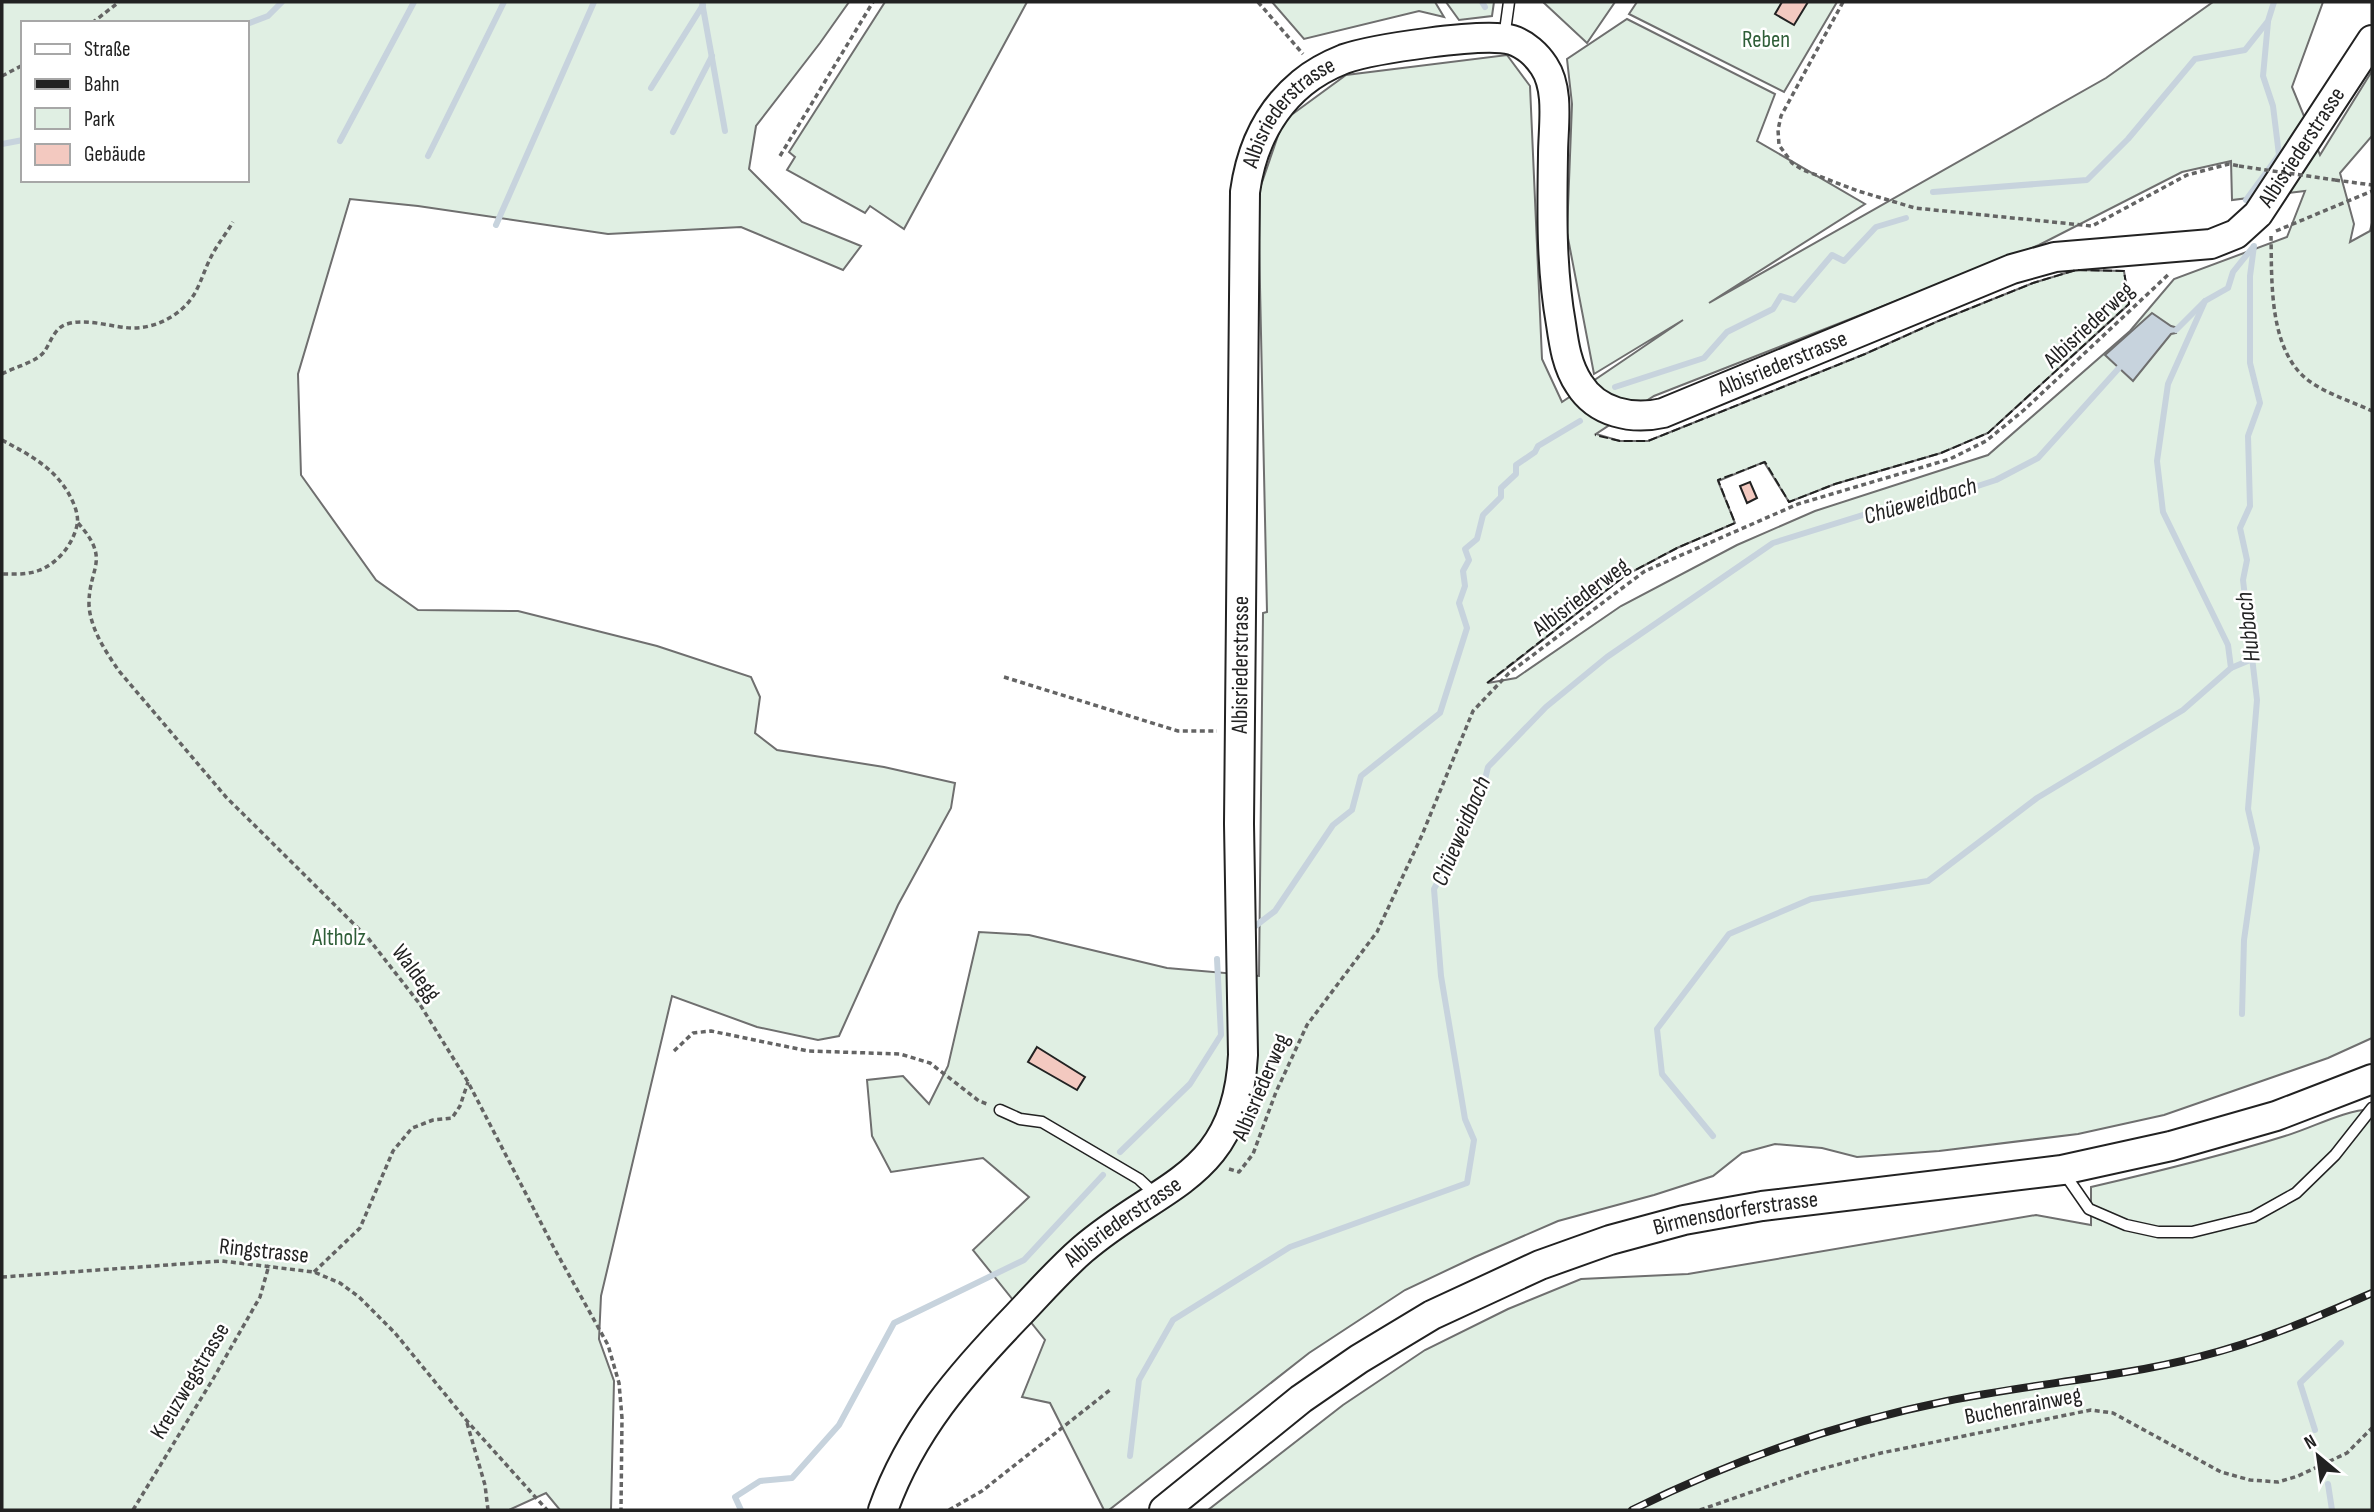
<svg xmlns="http://www.w3.org/2000/svg" width="2374" height="1512" viewBox="0 0 2374 1512" font-family="'Sofia Sans Condensed',sans-serif">
<style>
.green{fill:#e0efe3;stroke:#6f6f6f;stroke-width:2;fill-rule:evenodd}
.water{fill:#c7d3dd;stroke:#6f6f6f;stroke-width:2}
.lines{fill:none;stroke-linecap:round;stroke-linejoin:round}
.stream{stroke:#c7d3dd;stroke-width:6}
.building{fill:#f3c9c0;stroke:#222;stroke-width:2}
.lane-casing{stroke:#222;stroke-width:13}
.secondary-casing{stroke:#222;stroke-width:32}
.path{stroke:#646464;stroke-width:3.5;stroke-dasharray:5 3.5;stroke-linecap:butt}
.lane{stroke:#fff;stroke-width:10}
.secondary{stroke:#fff;stroke-width:28}
.rail-casing{stroke:#222;stroke-width:8}
.rail{stroke:#fff;stroke-width:5;stroke-dasharray:16;stroke-linecap:butt}
.path-bridge{stroke:#646464;stroke-width:3.5;stroke-dasharray:5 3.5;stroke-linecap:butt}
.fence{stroke:#222;stroke-width:2;stroke-dasharray:9 3.5;stroke-linecap:butt}
.labels{text-anchor:middle;dominant-baseline:central;stroke-width:5;stroke-linejoin:round;paint-order:stroke}
.park-label{font-size:23px;fill:#2f5e38;stroke:#fff}
.street-label{font-size:23px;fill:#222;stroke:#fff}
.water-label{font-size:24px;font-style:italic;fill:#222;stroke:#fff}
</style>
<rect width="100%" height="100%" fill="#fff"/>
<!-- green -->
<g class="green">
<path d="M2,2H849L820,43L756,126L749,169L802,222L861,246L843,270L741,227L608,234L418,206L350,199L298,374L301,475L376,580L418,610L518,611L657,646L751,677L760,697L755,733L777,750L884,767L955,783L951,808L898,905L839,1036L818,1040L757,1027L672,996L601,1296L599,1339L614,1381L611,1510H560L546,1493L509,1510H2ZM23,23H247V180H23Z"/>
<path d="M885,2H1027L904,229L870,206L865,213L787,170L795,157L789,152Z"/>
<path d="M1272,2H1435L1444,17L1419,11L1304,39Z"/>
<path d="M1446,2H1494L1492,16L1459,20Z"/>
<path d="M1543,2H1615L1587,43Z"/>
<path d="M1637,2H1837L1784,92L1629,14Z"/>
<path d="M2213,2H2323L2292,87L2320,155L2372,71V136L2340,173L2354,224L2350,242L2370,231L2372,223V1038L2328,1058L2164,1115L2078,1134L1939,1151L1857,1157L1822,1148L1775,1144L1742,1153L1713,1176L1654,1195L1558,1221L1475,1257L1405,1290L1309,1353L1109,1510H1104L1050,1403L1022,1397L1045,1340L973,1250L1029,1197L983,1158L891,1172L872,1136L867,1080L903,1076L929,1104L948,1066L979,932L1029,935L1167,968L1259,976L1263,613L1267,612L1258,194L1283,121L1346,75L1507,55L1530,86L1542,359L1562,402L1683,320L1594,374L1567,233L1572,104L1567,59L1627,19L1775,94L1757,141L1865,204L1709,303L2106,78ZM2231,161L2232,200L2305,191L2287,237L2174,279L2130,331L1988,455L1815,511L1737,545L1621,606L1516,678L1488,683L1626,575L1677,548L1735,523L1718,481L1764,462L1789,502L1835,484L1941,453L1988,433L2129,304L2124,271L2076,270L2033,283L1936,322L1865,354L1648,441H1620L1596,434L1654,396L2039,245L2182,172Z"/>
<path d="M2372,1109V1510H1208L1343,1405L1425,1350L1508,1309L1581,1279L1688,1274L2036,1215L2091,1225V1187C2156,1172 2221,1156 2285,1136C2315,1127 2341,1111 2372,1109Z"/>
</g>
<!-- water -->
<path class="water" d="M2152,313L2171,326L2175,327L2176,333L2171,334L2133,381L2105,355Z"/>
<g class="lines">
<!-- stream -->
<g class="stream">
<path d="M702,2L725,131"/>
<path d="M1482,2L1485,7"/>
<path d="M247,24L268,16L282,2"/>
<path d="M651,88L703,5"/>
<path d="M673,132L712,56"/>
<path d="M340,141L414,2"/>
<path d="M2,144L23,140"/>
<path d="M428,156L504,2"/>
<path d="M1933,192L2087,180L2128,139L2195,59L2245,50L2268,21L2274,2"/>
<path d="M2246,200L2279,155L2273,106L2263,76L2268,22"/>
<path d="M496,225L594,2"/>
<path d="M2176,330L2205,301L2228,288L2233,272L2253,247"/>
<path d="M1615,387L1704,358L1727,332L1773,309L1781,296L1794,300L1832,255L1844,261L1876,227L1906,218"/>
<path d="M2231,668L2250,660"/>
<path d="M1254,927L1275,911L1333,825L1352,810L1361,776L1440,713L1467,628L1459,603L1465,586L1463,571L1469,560L1465,549L1477,539L1483,515L1501,497V488L1516,474V465L1535,452L1538,446L1580,421"/>
<path d="M2242,1014L2244,940L2257,848L2248,809L2257,700L2243,580L2247,560L2240,528L2250,506L2248,436L2260,403L2250,363V276L2254,246"/>
<path d="M1713,1136L1662,1074L1657,1029L1729,934L1811,899L1928,881L2037,798L2183,710L2231,668L2228,645L2163,512L2157,461L2168,384L2205,301"/>
<path d="M1120,1152L1190,1084L1221,1035L1217,959"/>
<path d="M2315,1430L2300,1383L2341,1343"/>
<path d="M1130,1456L1139,1380L1173,1320L1290,1247L1467,1183L1474,1140L1465,1119L1441,976L1434,889L1460,840L1466,810L1481,796L1488,767L1546,707L1607,657L1773,543L1892,506L1938,499L1996,480L2038,458L2119,368"/>
<path d="M2328,1484L2332,1510"/>
<path d="M741,1510L735,1497L760,1481L792,1478L839,1425L894,1323L1024,1260L1103,1175"/>
</g>
</g>
<!-- building -->
<g class="building">
<path d="M1782,2H1808L1794,25L1775,14Z"/>
<path d="M1750,482L1757,498L1747,503L1740,486Z"/>
<path d="M1037,1047L1085,1077L1077,1090L1028,1062Z"/>
</g>
<g class="lines">
<!-- lane casing -->
<g class="lane-casing">
<g id="lane">
<path d="M1504,38L1509,2"/>
<path d="M1000,1110L1020,1119L1042,1122L1139,1179L1156,1195"/>
<path d="M2064,1173L2089,1209L2126,1225L2158,1232H2192L2253,1217L2296,1193L2335,1155L2372,1108"/>
</g>
</g>
<!-- secondary casing -->
<g class="secondary-casing">
<g id="secondary">
<path id="s1" d="M883,1510C911,1431 961,1374 1018,1315C1039,1293 1059,1270 1082,1250C1159,1183 1237,1179 1243,1055L1239,824L1245,192C1251,148 1268,111 1302,83C1314,73 1329,65 1344,59C1373,49 1484,32 1512,40C1525,44 1537,55 1544,66C1560,90 1553,127 1553,155C1552,212 1551,267 1561,324C1564,345 1567,366 1579,384C1597,413 1632,420 1663,413L2012,269L2055,257L2211,244L2236,234L2258,214L2372,40"/>
<path id="s2" d="M1164,1510L1301,1399L1359,1359L1432,1315L1540,1265L1610,1240L1684,1220L1762,1206L2062,1170L2171,1146L2276,1116L2372,1079"/>
</g>
</g>
<!-- path -->
<g class="path">
<path d="M1258,2L1303,54"/>
<path d="M1843,2L1781,116L1778,130L1779,145L1792,163L1803,170L1858,191L1915,208L2092,226L2187,175L2229,164L2239,166"/>
<path d="M92,23L119,2"/>
<path d="M2,76L23,65"/>
<path d="M780,156L873,2"/>
<path d="M2335,180L2372,185"/>
<path d="M2276,231L2372,191"/>
<path d="M2271,236C2272,282 2268,354 2312,383C2330,395 2353,402 2372,411"/>
<path d="M2,374C15,367 36,362 44,352C51,342 54,328 67,324C87,318 111,327 131,328C157,329 186,313 197,289C202,279 205,269 210,259C216,246 226,234 233,222"/>
<path d="M2,440C24,452 48,464 63,485C70,494 80,513 77,525C73,544 58,563 40,570C28,575 14,574 2,574"/>
<path d="M78,523C112,561 88,567 89,606C91,630 106,652 119,671L226,797L368,938L419,1003L468,1082L554,1248L608,1345L619,1383L622,1418L621,1510"/>
<path d="M1004,677L1178,731H1217"/>
<path d="M674,1051L693,1033L711,1031L808,1051L900,1054L930,1063L979,1101L987,1104"/>
<path d="M1229,1169L1239,1172L1253,1154L1276,1092L1307,1025L1377,932L1422,835L1473,711L1509,673L1645,571L1798,504L1950,459L1986,441L2024,410L2170,273"/>
<path d="M314,1272L360,1228L393,1151L412,1128L433,1120L452,1118L460,1106L468,1082"/>
<path d="M2,1277L222,1261L314,1272L340,1283L359,1297L395,1333L467,1421L547,1510"/>
<path d="M467,1423L485,1485L488,1510"/>
<path d="M133,1510L213,1379L260,1297L269,1265"/>
<path d="M949,1510L982,1491L1110,1390"/>
<path d="M1700,1510L1806,1473L1881,1453L2091,1410L2113,1413L2221,1472L2250,1480L2278,1482L2298,1476L2347,1453L2372,1428"/>
</g>
<!-- lane -->
<use href="#lane" class="lane"/>
<!-- secondary -->
<use href="#secondary" class="secondary"/>
<!-- rail casing -->
<g class="rail-casing">
<path id="rail" d="M1632,1510C1731,1461 1838,1423 1947,1401C2030,1384 2116,1378 2198,1357C2259,1342 2315,1318 2372,1293"/>
</g>
<!-- rail -->
<use href="#rail" class="rail"/>
<!-- path-bridge -->
<path class="path-bridge" d="M2239,166L2335,180"/>
<!-- fence -->
<path class="fence" d="M1487,683L1626,575L1677,548L1735,523L1718,480L1765,462L1789,502L1835,484L1941,453L1988,433L2129,304L2124,271L2076,270L2033,283L1936,322L1865,354L1648,441H1620L1595,435"/>
</g>
<g class="labels">
<!-- park labels -->
<g class="park-label">
<text x="1766" y="40">Reben</text>
<text x="339" y="938">Altholz</text>
</g>
<!-- street labels -->
<g class="street-label">
<text stroke="none"><textPath href="#s1" startOffset="1554">Albisriederstrasse</textPath></text>
<text stroke="none"><textPath href="#s1" startOffset="2980">Albisriederstrasse</textPath></text>
<text transform="translate(2089 325) rotate(-43)">Albisriederweg</text>
<text stroke="none"><textPath href="#s1" startOffset="2394">Albisriederstrasse</textPath></text>
<text transform="translate(1581 597) rotate(-37)">Albisriederweg</text>
<text stroke="none"><textPath href="#s1" startOffset="987">Albisriederstrasse</textPath></text>
<text transform="translate(416 973) rotate(53)">Waldegg</text>
<text transform="translate(1261 1087) rotate(-67)">Albisriederweg</text>
<text stroke="none"><textPath href="#s2" startOffset="654">Birmensdorferstrasse</textPath></text>
<text stroke="none"><textPath href="#s1" startOffset="380">Albisriederstrasse</textPath></text>
<text transform="translate(264 1251) rotate(6)">Ringstrasse</text>
<text transform="translate(190 1381) rotate(-59)">Kreuzwegstrasse</text>
<text transform="translate(2023 1406) rotate(-11)">Buchenrainweg</text>
</g>
<!-- water labels -->
<g class="water-label">
<text transform="translate(1920 501) rotate(-16)">Chüeweidbach</text>
<text transform="translate(2248 627) rotate(-97)">Hubbach</text>
<text transform="translate(1461 831) rotate(-67)">Chüeweidbach</text>
</g>
</g>
<!-- border -->
<rect width="2374" height="1512" fill="none" stroke="#222222" stroke-width="7"/>
<!-- legend -->
<rect x="21" y="21" width="228" height="161" fill="#ffffff" stroke="#a7a7a7" stroke-width="2"/>
<rect x="35" y="44" width="35" height="10" fill="#ffffff" stroke="#a7a7a7" stroke-width="2"/>
<text x="84" y="56" font-size="21" fill="#222222">Straße</text>
<rect x="35" y="79" width="35" height="10" fill="#222222" stroke="#a7a7a7" stroke-width="2"/>
<text x="84" y="91" font-size="21" fill="#222222">Bahn</text>
<rect x="35" y="108" width="35" height="21" fill="#e0efe3" stroke="#a7a7a7" stroke-width="2"/>
<text x="84" y="126" font-size="21" fill="#222222">Park</text>
<rect x="35" y="144" width="35" height="21" fill="#f3c9c0" stroke="#a7a7a7" stroke-width="2"/>
<text x="84" y="161" font-size="21" fill="#222222">Gebäude</text>
<!-- north arrow -->
<g transform="translate(2318 1456) rotate(331)" stroke="#ffffff" stroke-width="5" paint-order="stroke">
<path d="M0-5L12 26L0 18L-12 26Z" fill="#222222"/>
<text y="-10" font-size="19" font-weight="bold" text-anchor="middle" fill="#222222">N</text>
</g>
</svg>
